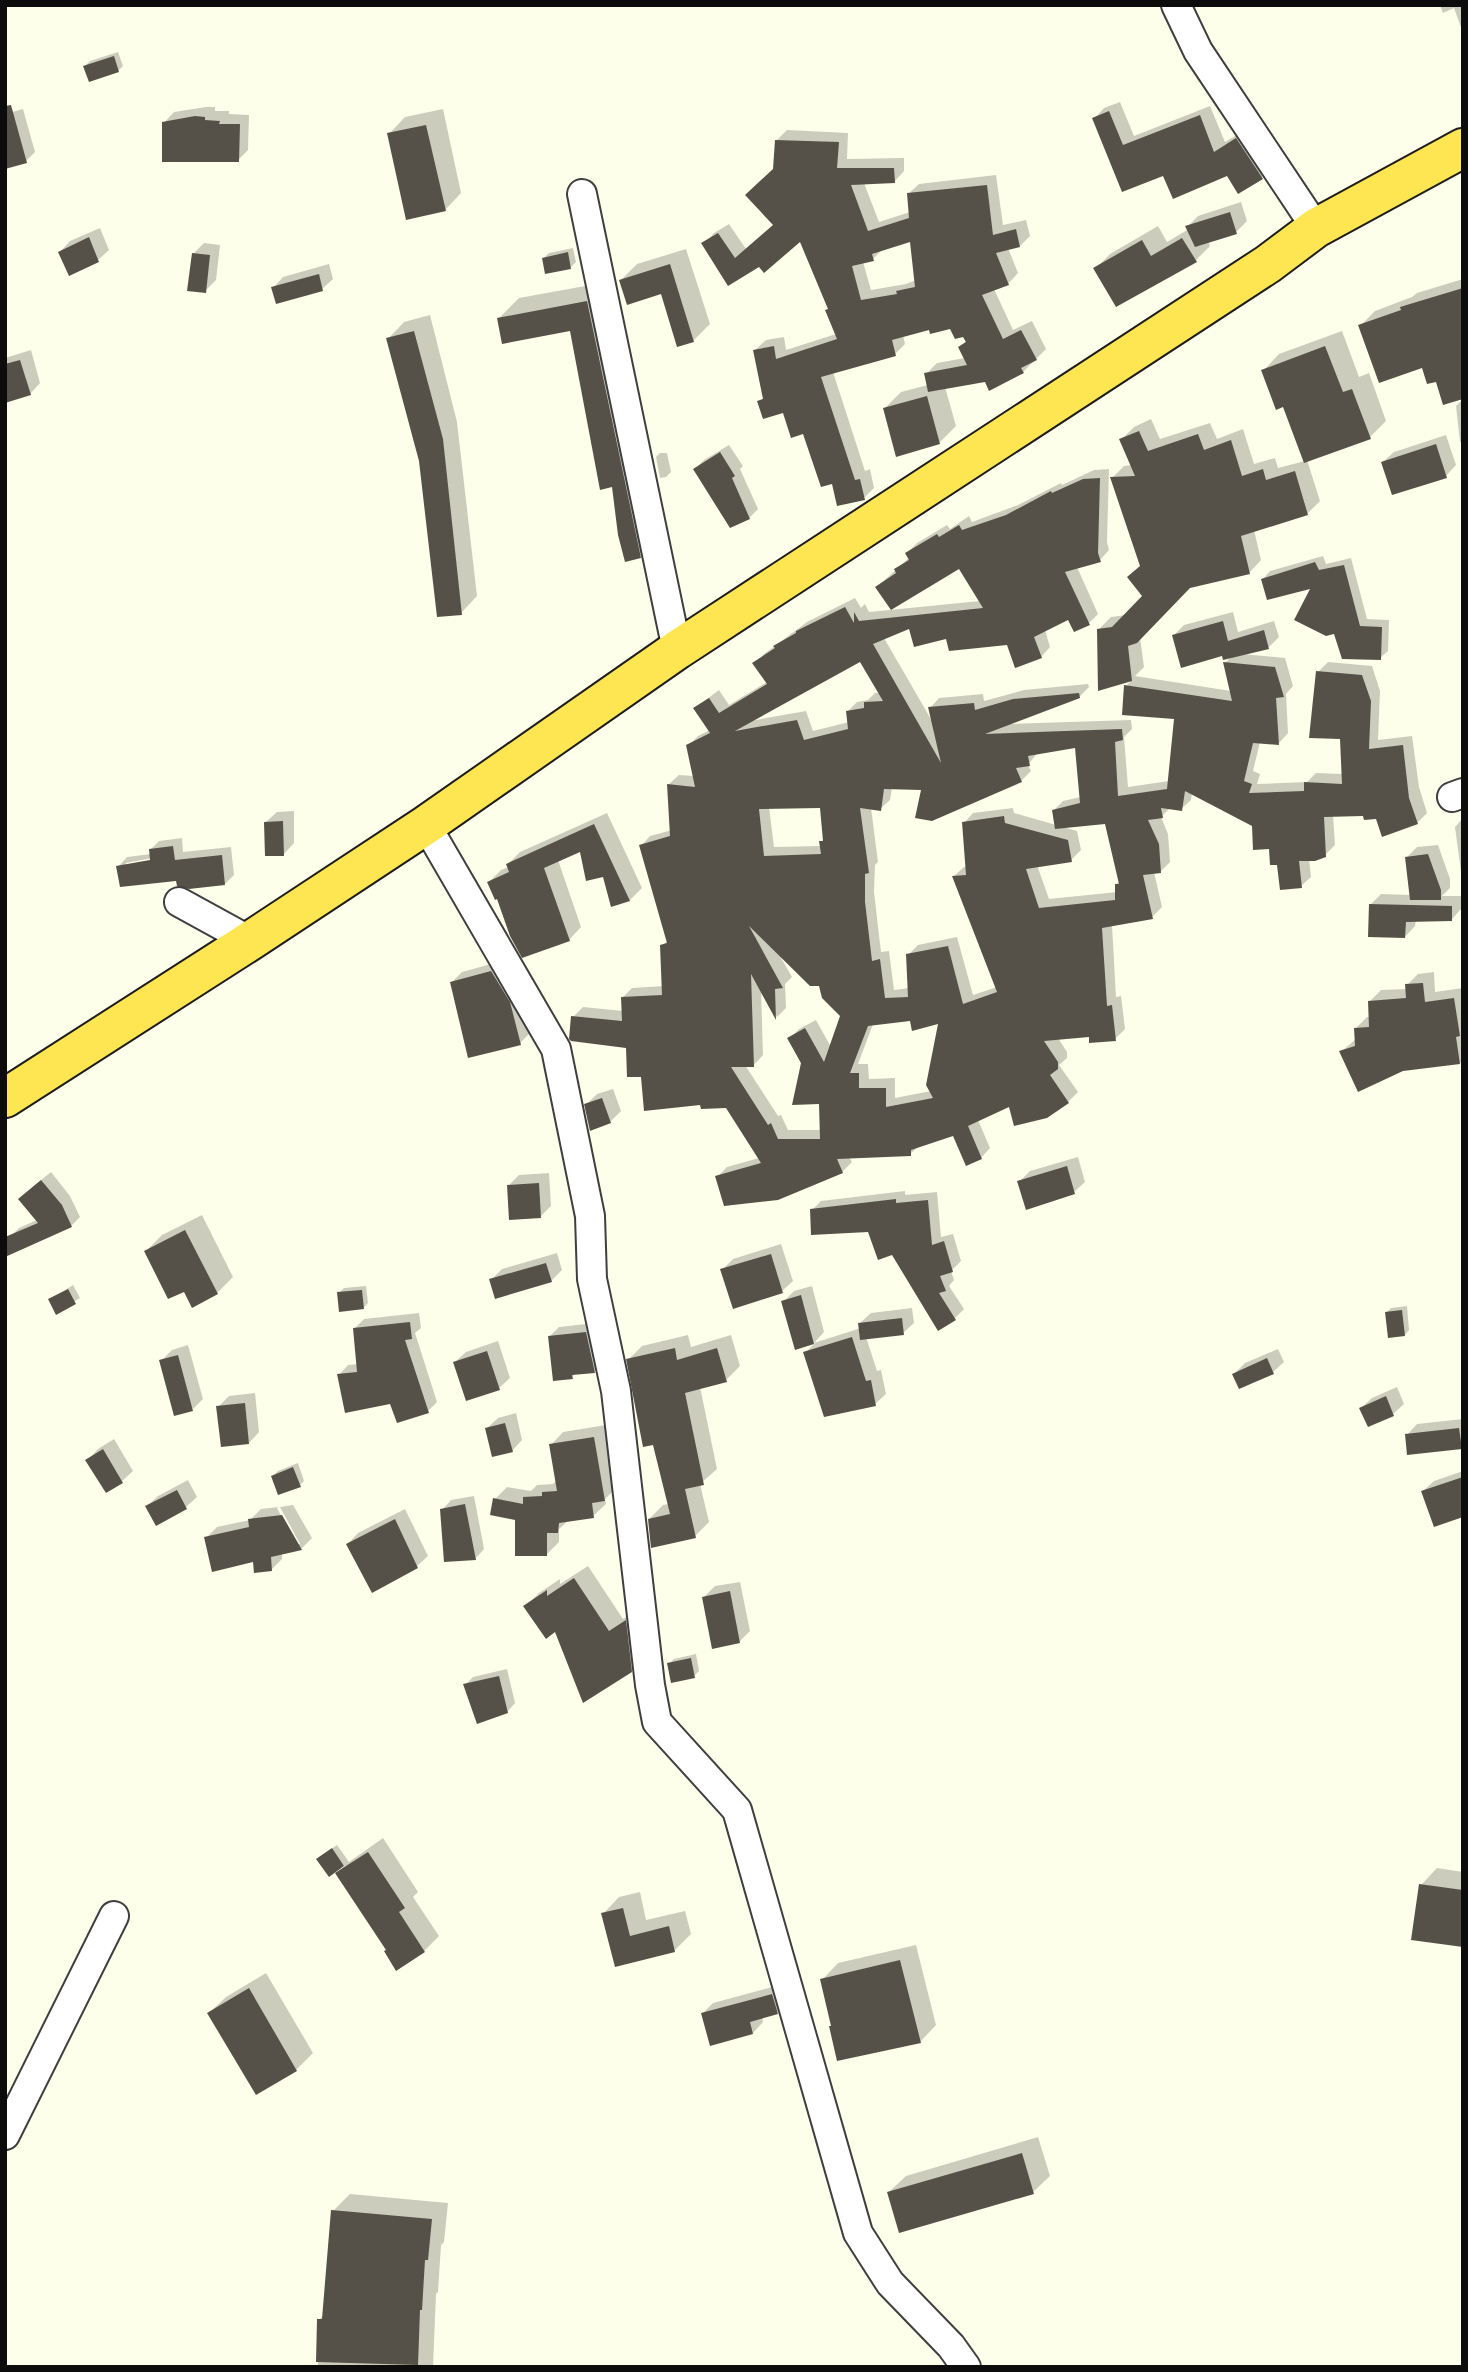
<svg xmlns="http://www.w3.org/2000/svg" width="1468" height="2372" viewBox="0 0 1468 2372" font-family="Lora,serif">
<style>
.shadow{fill:#0003;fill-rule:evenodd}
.building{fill:#565148;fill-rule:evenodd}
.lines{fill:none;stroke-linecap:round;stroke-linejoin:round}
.minor-casing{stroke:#3f3f3f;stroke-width:32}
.trunk-casing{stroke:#1d1d1d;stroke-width:42}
.minor{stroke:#fff;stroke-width:28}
.trunk{stroke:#fee652;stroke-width:38}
</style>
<rect width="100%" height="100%" fill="#feffeb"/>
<!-- shadow -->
<g class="shadow">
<path d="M1440,5H1463V33L1454,8L1443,13Z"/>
<path d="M118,52L123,66L118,71L85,66L90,61Z"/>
<path d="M1120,102L1134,136L1210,106L1225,142L1247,129L1272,167L1262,177L1239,191L1228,174L1164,173L1123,190L1094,119L1104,108Z"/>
<path d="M206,107H215V111H229V114L249,115L248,150L238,160L164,123L174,112Z"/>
<path d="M23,109L35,152L26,161L5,114Z"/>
<path d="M443,109L461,193L445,210L389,134L405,117Z"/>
<path d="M787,130L848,133L847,159L904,158V171L894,182L864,183L879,222L910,212L908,194L919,184L996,175L1003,225L1026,220L1030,236L1020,246L1008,248L1018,273L1008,284L994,289L1013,330L1032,321L1046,349L1023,372L945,387L956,426L939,443L884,409L901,392L928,385L926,374L937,363L965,358L960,347L967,340L964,334L951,327L930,328L903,335L905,344L895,354L833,372L865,471L870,469L874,488L864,498L834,481L805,432L784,410L759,402L764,397L755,350L766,340L784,337L786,350L836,334L830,308L801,239L728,284L704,244L714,233L729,224L746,249L774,225L776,141ZM912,240L916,280L906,284L871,290L863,262L873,259L883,249Z"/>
<path d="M1241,202L1247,221L1236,232L1208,241L1210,246L1196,260L1095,269L1110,254L1158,226L1167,242L1189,229L1187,227L1198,216Z"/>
<path d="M100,228L109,250L98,260L60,252L70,241Z"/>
<path d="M204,243L220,245L216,280L205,291L193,254Z"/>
<path d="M573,248L576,262L571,267L544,258L549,253Z"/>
<path d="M686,249L710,324L693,341L662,292L621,280L637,264Z"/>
<path d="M329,264L333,279L322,289L273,288L283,277Z"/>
<path d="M1463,279V384L1437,380L1423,365L1360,326L1375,311L1412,297L1417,293Z"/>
<path d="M607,282L660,536L640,556L614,485L572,329L499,318L519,298Z"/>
<path d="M430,315L457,422L477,596L461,613L388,339L404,322Z"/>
<path d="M1342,331L1359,377L1369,373L1386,421L1370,437L1307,460L1320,501L1307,514L1254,530L1261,560L1249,573L1190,586L1140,638L1144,667L1135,676L1231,691L1225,663L1233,655L1174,635L1184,625L1233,612L1238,632L1274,621L1279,637L1269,647L1242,654L1285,658L1293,686L1286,694L1288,733L1279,743L1260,742L1253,771L1260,774L1257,784L1307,782L1316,773L1343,774L1342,737L1318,672L1328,662L1372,666L1380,691L1378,740L1412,736L1419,787L1427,813L1417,823L1365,814L1333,815L1335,845L1325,855L1309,859L1311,877L1301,886L1279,863L1254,825L1192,793L1191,800L1181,809L1170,808L1161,817L1168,834L1170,862L1160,872H1154L1162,907L1152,917L1112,925L1116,997L1121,996L1125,1029L1115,1039L1090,1035L1058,1038L1067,1052V1058L1059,1065L1078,1092L1068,1102L1047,1117L1010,1104L978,1120L990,1148L981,1158L954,1134L920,1145L910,1154L849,1157L852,1162L842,1172L717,1177L727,1167L759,1158L727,1106L702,1103L642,1075L628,1046L573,1017L583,1007L623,1011L622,998L632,988L664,986L662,946L668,940L641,846L650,836L672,830L669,784L679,775L694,776L688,746L698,736L710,730L695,708L719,690L729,705L767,682L755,664L764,654L807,622L855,598L861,608L865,604L869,612L980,601L959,567L877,587L910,557L907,553L917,543L947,525L950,529L969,516L972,522L1018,505L1061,483L1062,485L1094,470L1109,469L1107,542L1109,550L1100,560L1077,567L1098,614L1089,623L1069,618L1045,630L1050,647L1041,657L1008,643L948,637L911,626L884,638L932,721L930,708L939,698L983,694L984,701L1024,690L1088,684L1089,687L1079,697L1008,724L1131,720L1132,729L1124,737L1128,787L1169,781L1176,717L1126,686L1132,680L1100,689L1098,630L1111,617L1126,615L1144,596L1141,565L1112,478L1124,466L1132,465L1121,440L1134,427L1151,419L1160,439L1210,423L1217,439L1243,429L1254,464L1275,458L1278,468L1305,461L1284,405L1263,371L1279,354ZM861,659L880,693H875L868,700L857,702L847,712L849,722L813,731L806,711L750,721ZM1076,746L1081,797L1063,801L1053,811L1056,825L1014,813L1013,808L973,813L964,823L967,867H964L954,876L997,987L973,995L957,937L918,945L908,955L909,988L894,990L889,951L881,952L874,892L875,865L878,862L871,808L880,809L890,800L892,788L923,789L1021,781L1031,771L1028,765L1038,752ZM769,807H821L825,838L821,842V846L774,847ZM1107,822L1120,881L1116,884L1117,892L1049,899L1037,865L1071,860L1081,850L1077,831L1063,827ZM780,956L821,984L842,1015L831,1047L816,1020L799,1029L789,1039L820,1102L822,1130H788L781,1115L778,1116L745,1065H754L763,1055L761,988L777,1017L786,1008L785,984L792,977ZM911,1019L940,1021L931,1091L895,1098V1078L869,1079L868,1064H858L873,1024Z"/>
<path d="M31,350L40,383L30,394L5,401V358Z"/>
<path d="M1463,399V442H1460L1456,406Z"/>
<path d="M1446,435L1456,465L1446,476L1383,462L1394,452Z"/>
<path d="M729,445L743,466L740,469L758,509L749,518L731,526L695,469L704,460Z"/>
<path d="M660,453H667L671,472L666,477L660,478L656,457Z"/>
<path d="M1323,556L1326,564L1351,558L1367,619L1389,620L1388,651L1380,658L1335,632L1313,586L1263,579L1270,571Z"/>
<path d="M294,811V843L284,854L266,822L277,812Z"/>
<path d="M607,813L642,888L630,900L612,904L605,875L581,849L558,860L581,927L569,940L498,896L489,882L501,870L509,867L508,864L520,852Z"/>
<path d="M1463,818V887L1455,827Z"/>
<path d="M182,838L183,852L231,847L234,875L225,884L178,879L118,867L127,857L151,854L150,850L159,841ZM158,857L159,861L126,866V863Z"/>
<path d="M1438,845L1450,879V888L1442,896H1462V908L1452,919L1416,920L1415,926L1405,937L1370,905L1381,894L1411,895L1407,857L1417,847Z"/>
<path d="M502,961L531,1032L520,1043L452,982L462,972Z"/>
<path d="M1434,972L1435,992L1463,988V1060L1460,1063L1342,1051L1356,1039V1028L1367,1017H1370L1369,1002L1381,990L1407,989V985L1418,974Z"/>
<path d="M613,1089L621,1111L610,1122L586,1105L597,1094Z"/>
<path d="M1078,1157L1085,1182L1074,1192L1019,1182L1030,1171Z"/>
<path d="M51,1172L70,1196L80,1217L71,1226L16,1250L10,1237L19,1228L37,1220L29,1190Z"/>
<path d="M549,1173L551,1206L540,1217L509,1185L519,1175Z"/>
<path d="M905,1191V1195L937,1192L941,1237L953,1234L961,1261L951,1271L954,1280L949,1286L964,1309L955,1318L869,1230L812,1210L821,1201Z"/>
<path d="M202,1215L233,1277L217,1293L146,1251L162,1235Z"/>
<path d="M781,1244L793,1281L782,1291L722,1270L733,1259Z"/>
<path d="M557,1253L562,1270L551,1281L491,1280L502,1269Z"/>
<path d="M73,1285L80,1298L57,1312L50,1300Z"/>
<path d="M366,1286L368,1303L363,1308L339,1293L344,1288Z"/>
<path d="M812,1286L824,1332L814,1343L861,1328L860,1323L871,1313L912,1308L914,1323L903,1333L866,1337L877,1371L881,1370L886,1394L875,1404L805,1353L816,1342L796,1348L783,1302L794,1291Z"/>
<path d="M1407,1306L1409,1330L1405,1335L1386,1313L1391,1308Z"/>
<path d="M419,1313L421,1328L415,1333L437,1402L428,1411L391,1402L339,1375L348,1365L358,1364L355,1328L364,1319Z"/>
<path d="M595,1323L604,1362L594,1371L576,1373L572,1377L550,1336L559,1327Z"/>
<path d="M688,1335L691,1347L731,1335L740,1366L726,1380L700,1387L717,1469L700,1484L709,1522L695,1536L649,1519L663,1505L669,1504L654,1442L628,1360L642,1346Z"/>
<path d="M498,1341L510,1378L499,1388L455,1362L466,1352Z"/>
<path d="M188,1345L203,1399L193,1409L161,1361L172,1350Z"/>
<path d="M1278,1349L1284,1362L1273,1372L1240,1387L1234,1374L1245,1363Z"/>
<path d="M1397,1387L1404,1404L1393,1414L1369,1425L1361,1408L1372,1398Z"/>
<path d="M255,1393L259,1432L249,1443L218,1407L229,1396Z"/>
<path d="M516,1413L522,1440L512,1451L487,1428L498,1418Z"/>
<path d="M1463,1419V1445L1461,1447L1407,1435L1417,1424Z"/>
<path d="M606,1425L617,1487L605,1499L606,1504L593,1516L569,1520L559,1529V1542L546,1555L517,1519L495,1499L507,1487L531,1491L537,1485L553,1484L557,1480L551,1445L563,1432Z"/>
<path d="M114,1439L133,1471L122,1481L107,1491L88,1460L98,1449Z"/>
<path d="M298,1463L304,1481L300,1485L273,1476L278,1471Z"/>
<path d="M1463,1471V1516L1423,1491L1434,1481Z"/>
<path d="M188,1480L197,1497L186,1507L157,1523L147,1506L158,1496Z"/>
<path d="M474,1496L484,1549L475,1559L442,1510L451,1500Z"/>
<path d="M293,1505L312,1538L301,1549L282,1553V1559L272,1569L206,1538L217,1527L250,1520L261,1509L279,1507L277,1508L296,1544H300L280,1507Z"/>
<path d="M405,1509L428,1556L417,1566L348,1544L358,1533Z"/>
<path d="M588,1566L623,1619L639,1609L645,1657L631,1671L556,1630L526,1606L539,1593L560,1579V1584Z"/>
<path d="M740,1582L750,1631L739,1642L704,1597L715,1586Z"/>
<path d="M696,1654L699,1671L694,1676L669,1664L674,1659Z"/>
<path d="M507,1669L515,1703L507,1712L465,1685L473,1677Z"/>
<path d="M383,1838L418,1892L413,1897L439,1936L424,1951L396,1968L388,1950L337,1873L345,1866L343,1865L329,1874L324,1854L337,1845L349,1862Z"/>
<path d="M1437,1868L1463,1872V1945L1421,1885Z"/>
<path d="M640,1892L646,1920L685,1911L691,1934L674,1951L616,1965L603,1914L619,1897Z"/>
<path d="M916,1945L936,2025L920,2042L822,1980L838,1963Z"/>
<path d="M266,1973L313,2053L296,2070L256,2093L209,2013L226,1997Z"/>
<path d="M783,1984L788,2001L777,2012L762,2017L763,2022L753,2033L702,2014L713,2003Z"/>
<path d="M1038,2137L1050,2176L1033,2192H889L906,2176Z"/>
<path d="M350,2194L448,2203L444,2242L441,2245L438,2292L436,2294L433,2367H315L318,2365L319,2320L324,2315L333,2211Z"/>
</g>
<!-- building -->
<g class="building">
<path d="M114,56L119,72L89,82L83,66Z"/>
<path d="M11,105L27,163L5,169V106Z"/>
<path d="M1109,111L1123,145L1200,115L1214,152L1236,138L1263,179L1238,194L1227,176L1173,199L1163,176L1122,192L1092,118Z"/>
<path d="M195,116L205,117V120L220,121L219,124H240L239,162H162V122Z"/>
<path d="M426,125L446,211L406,220L387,133Z"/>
<path d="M775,140L839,142L837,168H894L895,183L851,185L868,231L909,218L907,193L987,185L993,235L1016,229L1020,247L996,253L1009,285L982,295L1003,339L1021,330L1037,360L1021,368L1024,373L989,391L985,382L928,392L924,373L967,365L958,347L966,342L963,337L955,339L950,329L930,334L929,330L892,340L896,356L821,377L855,480L860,479L865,500L837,506L832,484L821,487L803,434L791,438L783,413L763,419L757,401L763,399L753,350L774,346L776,359L837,339L825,310L828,309L800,242L764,273L759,267L728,286L701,243L718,233L735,258L773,225L745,195L773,169ZM910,242L915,287L896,291L897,294L861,300L852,266L874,261L872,254Z"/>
<path d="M1230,212L1237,234L1195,247L1185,226Z"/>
<path d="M89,237L99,262L69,276L58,252Z"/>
<path d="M1182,238L1197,262L1116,307L1093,268L1142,240L1151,256Z"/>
<path d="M568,252L571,269L545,274L542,258Z"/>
<path d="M192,253L210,255L206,293L187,291Z"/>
<path d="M670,264L694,342L677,347L661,294L627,305L619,280Z"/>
<path d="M319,274L323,291L276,304L271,287Z"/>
<path d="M1463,288V399L1443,405L1436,382L1427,384L1422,368L1379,383L1358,325L1401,310L1400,307Z"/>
<path d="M587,301L641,558L625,562L618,535L612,487L600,490L570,331L502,344L497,318Z"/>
<path d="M414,331L443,439L462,615L437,617L419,461L386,338Z"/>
<path d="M1325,346L1343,392L1352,389L1371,439L1304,463L1283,407L1276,410L1261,370Z"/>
<path d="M20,360L31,395L5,403V364Z"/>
<path d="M927,396L940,444L896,457L883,408Z"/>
<path d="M1139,431L1148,451L1198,434L1204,450L1231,440L1242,476L1263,469L1266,480L1295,471L1308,515L1241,536L1250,574L1190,588L1137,643L1128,646L1132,681L1098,691L1097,629L1112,627L1142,596L1127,577L1140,566L1110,477L1135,476L1119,439Z"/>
<path d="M1436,444L1447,478L1392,495L1381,462Z"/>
<path d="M720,452L735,476L732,478L750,519L730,528L693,469Z"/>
<path d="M1100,478L1098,553L1101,562L1065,572L1090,625L1074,632L1068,620L1034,637L1042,658L1015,668L1007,645L949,651L946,639L914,647L909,629L873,644L941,763L928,707L974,703L975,710L1013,699L1079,693L1080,698L985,734L1122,729L1123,740L1115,742L1118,796L1167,789L1174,719L1122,715L1124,685L1232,701L1223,662L1275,667L1284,697L1276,698L1279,745L1253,743L1244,781L1252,784L1249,793L1304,791V782L1342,784L1340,739L1309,738L1316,671L1362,675L1371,701L1369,749L1403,745L1409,798L1418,824L1382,837L1376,819L1364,820L1363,816L1324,817L1326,857L1315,861H1299L1302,888L1280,890L1277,865H1270L1269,849L1253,850L1252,826L1185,791L1182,811L1161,808L1163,818L1148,820L1159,844L1161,873L1143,875L1153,919L1102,928L1107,1006L1112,1005L1116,1041L1089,1043V1037L1044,1041L1058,1062V1069L1050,1075L1069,1103L1047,1118L1014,1126L1009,1107L968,1126L982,1159L966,1166L953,1136L911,1150V1156L837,1159L843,1173L778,1200L724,1206L715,1176L761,1163L726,1108L701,1109L700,1105L644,1111L641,1077H627L626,1048L571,1041L569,1039L571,1016L622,1021L621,997L662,995L660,945L667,943L639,845L670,836L667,784L695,787L686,745L710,733L693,708L709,698L719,713L767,684L752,663L775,648L773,646L796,633V631L845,607L854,623V612L859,621L983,608L959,569L891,610L875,587L896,573L894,569L909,560L905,553L937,534L939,537L959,525L962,530L1006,515L1051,491L1052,493L1083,479ZM860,662L883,701L864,702V708L846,711L848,729L804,740L797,720L735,731ZM1075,748L1080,803L1052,810L1055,829L1105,824L1119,884H1115V900L1039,908L1026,869L1072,862L1068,840L1005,823L1004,816L962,822L966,875L952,876L997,992L963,1004L948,946L906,954L908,997L885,998L880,959L872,961L865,902V874L869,873L860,808L881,811L884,789L921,790L915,818L932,821L1022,782L1016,768L1030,766L1028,756ZM820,808L823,841H819L821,854L764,856L759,809ZM749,926L810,986H819L822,998L840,1016L824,1062L805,1028L787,1038L801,1063L792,1105L819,1104L820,1139H778L771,1123L768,1125L731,1067H754L751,974L776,1020L775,989L783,988ZM910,1021L912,1031L938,1024L926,1085L933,1098L886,1107V1088H859V1073H850L868,1026Z"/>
<path d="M1315,562L1319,570L1344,565L1360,626L1382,627L1381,660L1342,659L1334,634L1326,636L1294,620L1310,589L1267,600L1261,579Z"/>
<path d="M1223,621L1228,641L1264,630L1269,649L1223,660L1222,656L1181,668L1172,635Z"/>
<path d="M283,821L284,856H265L264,822Z"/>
<path d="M594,824L630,901L611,907L603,877L586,881L580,852L544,868L570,941L522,958L510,936L497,899L495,900L487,882L509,872L506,864Z"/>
<path d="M173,846L175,860L222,855L225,885L189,889L177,886L176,881L120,887L116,866L150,860L149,849Z"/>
<path d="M1428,854L1441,890V900H1410L1405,857Z"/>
<path d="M1369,904L1452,906V921L1406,922L1405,938L1368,937Z"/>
<path d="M491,971L510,1002L521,1045L468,1058L450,982Z"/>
<path d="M1423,983L1425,1002L1454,998L1460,1036L1456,1037L1460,1064L1403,1071L1358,1092L1339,1051L1355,1046L1354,1028L1369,1027L1368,1001L1406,998L1405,984Z"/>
<path d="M602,1098L611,1123L590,1131L584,1104Z"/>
<path d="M1067,1166L1075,1194L1026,1210L1017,1181Z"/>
<path d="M41,1180L62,1205L72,1227L5,1257V1237L38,1223L18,1199Z"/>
<path d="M539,1183L541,1218L509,1220L507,1185Z"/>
<path d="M896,1199V1203L928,1200L932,1245L944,1241L953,1272L940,1276L946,1291L939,1293L956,1320L938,1331L892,1255L878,1260L868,1232L811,1235L810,1209Z"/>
<path d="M185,1230L218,1294L192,1308L184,1292L168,1299L144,1251Z"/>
<path d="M771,1254L783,1293L733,1309L720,1269Z"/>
<path d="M546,1263L552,1282L495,1299L489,1279Z"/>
<path d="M68,1289L76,1304L56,1315L48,1299Z"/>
<path d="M362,1290L364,1309L339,1312L337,1292Z"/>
<path d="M801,1295L814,1344L795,1350L781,1301Z"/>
<path d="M1402,1310L1405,1336L1388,1338L1385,1312Z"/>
<path d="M902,1318L904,1335L860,1340L858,1323Z"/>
<path d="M410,1322L412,1339L405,1340L429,1413L397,1423L390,1404L345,1413L337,1374L357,1372L353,1328Z"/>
<path d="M586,1332L595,1373L572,1375L573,1379L553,1381L548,1336Z"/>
<path d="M852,1337L866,1381L871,1380L876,1406L824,1417L803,1352Z"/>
<path d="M675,1348L677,1360L717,1348L727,1382L685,1393L704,1485L685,1489L696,1538L651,1548L648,1519L670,1514L653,1445L643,1447L626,1359Z"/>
<path d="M487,1351L500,1390L466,1401L453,1362Z"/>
<path d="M178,1355L193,1411L174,1416L159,1360Z"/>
<path d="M1267,1358L1274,1374L1239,1389L1232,1374Z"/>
<path d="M1386,1396L1394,1416L1368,1427L1359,1408Z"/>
<path d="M245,1403L249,1444L221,1447L216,1406Z"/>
<path d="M505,1423L513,1452L492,1457L485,1428Z"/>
<path d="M1459,1428L1462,1449L1407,1455L1405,1434Z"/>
<path d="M594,1437L605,1501L592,1503L594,1518L559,1523L558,1533H547V1556H515V1520L490,1515L493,1498L523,1504V1497L542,1496V1492L557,1491L549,1444Z"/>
<path d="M103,1449L123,1483L106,1493L85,1460Z"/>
<path d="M293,1467L301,1487L278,1495L271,1476Z"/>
<path d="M1463,1477V1517L1434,1527L1421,1491Z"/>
<path d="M177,1490L187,1509L156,1526L145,1506Z"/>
<path d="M465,1504L476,1560L444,1562L440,1509Z"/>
<path d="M282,1515L302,1550L271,1557L272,1571L254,1573L253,1562L212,1572L204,1537L249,1527L248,1519Z"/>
<path d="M395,1519L418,1568L372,1593L346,1544Z"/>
<path d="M574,1578L609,1631L626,1620L632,1672L583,1703L555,1632L546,1639L523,1606L547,1590V1596Z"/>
<path d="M730,1591L740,1643L712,1649L702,1597Z"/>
<path d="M691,1658L695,1678L671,1683L667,1663Z"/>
<path d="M499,1676L508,1713L477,1724L463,1684Z"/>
<path d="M332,1848L344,1866L329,1877L316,1859Z"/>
<path d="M368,1852L405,1908L399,1912L425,1952L396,1971L384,1951L386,1950L335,1873Z"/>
<path d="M1419,1884L1463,1890V1947L1411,1940Z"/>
<path d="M623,1908L630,1936L669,1926L675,1952L615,1967L601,1913Z"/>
<path d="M900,1960L921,2043L837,2061L829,2026H831L820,1979Z"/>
<path d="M249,1988L297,2071L256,2095L207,2013Z"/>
<path d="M772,1994L778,2014L750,2022L753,2034L710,2046L701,2013Z"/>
<path d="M1022,2153L1034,2194L899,2233L887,2192Z"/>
<path d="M331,2210L432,2219L428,2260H425L422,2310H420L418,2365L316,2362L317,2319H322Z"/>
</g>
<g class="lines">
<!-- minor casing -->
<g class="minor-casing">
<g id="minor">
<path d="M1176,5L1198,51L1316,228"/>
<path d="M582,194L677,650"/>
<path d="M1452,797L1463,793"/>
<path d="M426,825L556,1049L590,1216L592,1279L616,1391L650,1685L657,1722L737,1810L858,2233L890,2283L951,2346L966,2367"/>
<path d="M179,902L250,941"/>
<path d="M5,2135L114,1916"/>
</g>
</g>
<!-- trunk casing -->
<g class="trunk-casing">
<path id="trunk" d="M5,1098L250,941L426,825L677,650L1268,264L1316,228L1463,148"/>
</g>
<!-- minor -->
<use href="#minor" class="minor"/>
<!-- trunk -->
<use href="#trunk" class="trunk"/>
</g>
<!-- border -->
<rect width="1468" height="2372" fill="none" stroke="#0c0c0c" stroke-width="14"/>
</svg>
